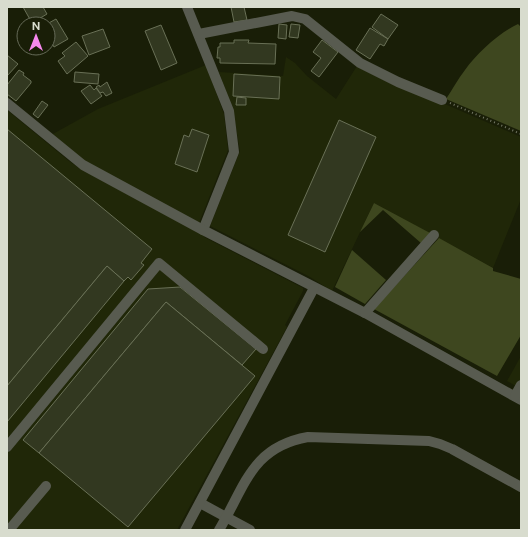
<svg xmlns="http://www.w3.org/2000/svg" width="528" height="537" viewBox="0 0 528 537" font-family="'Public Sans',sans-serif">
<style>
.built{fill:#202708}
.green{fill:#3e471f}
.building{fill:#323820;stroke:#697056}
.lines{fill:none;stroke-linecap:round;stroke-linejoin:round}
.path{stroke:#747866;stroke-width:2;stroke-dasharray:1 3;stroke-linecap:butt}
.minor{stroke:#585b50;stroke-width:10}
</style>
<rect width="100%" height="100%" fill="#191e07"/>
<!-- built -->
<g class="built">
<path d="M286,57L295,63L307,76L336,99L357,66L521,137V199L493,268L374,203L332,291L310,277L210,226L240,151L233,111L219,72L283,76Z"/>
<path d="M206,65L224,114L228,150L199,223L87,163L51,135L98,109Z"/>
<path d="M7,110L69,161L82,170L204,235V237L303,288V291L285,325L287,327L177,530H7Z"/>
<path d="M521,356V389L507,381Z"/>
</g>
<!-- green -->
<g class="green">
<path d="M518,24L521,27V131L446,99C452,90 458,79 465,70C477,53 499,33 518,24Z"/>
<path d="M374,203L430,233L421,243L383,210L360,232Z"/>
<path d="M439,238L493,268V271L521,279V335L497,376L374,309Z"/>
<path d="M352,250L386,280L365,304L335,287Z"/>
</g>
<!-- building -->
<g class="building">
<path d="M23,7H43L47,14L32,23Z"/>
<path d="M231,7H244L247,20L234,22Z"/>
<path d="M381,14L398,25L388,39L372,27Z"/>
<path d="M56,19L68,39L54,47L48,36L47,24Z"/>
<path d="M279,24L287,25L286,39L278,38Z"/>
<path d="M291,24L300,25L298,38L289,37Z"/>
<path d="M161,25L177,63L161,70L145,31Z"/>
<path d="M370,28L388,39L384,46L380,44L370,59L356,50Z"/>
<path d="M103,29L110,47L89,55L82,36Z"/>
<path d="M234,40H249L248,43L276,44L275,64L220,63V58H217L218,47H220V43H234Z"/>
<path d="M322,40L338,52L319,77L311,71L321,58L313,52Z"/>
<path d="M76,42L88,56L67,74L58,61L65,56L62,53Z"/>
<path d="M7,55L18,64L7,76Z"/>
<path d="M19,70L24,73L23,75L31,81V83L16,101L7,94V85Z"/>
<path d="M75,72L99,74L98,84L74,82Z"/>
<path d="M234,74L280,77L279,99L233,96Z"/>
<path d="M107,82L112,93L106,96L103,92L100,93L96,87L99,85L100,87Z"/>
<path d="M90,85L94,90L96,88L102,96L91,104L81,91Z"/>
<path d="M237,97L246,98V105H236Z"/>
<path d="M42,101L48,105L38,118L33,114Z"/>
<path d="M339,120L376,137L325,252L288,235Z"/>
<path d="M7,129L152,249L141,263L144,265L131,280L128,277L124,281L107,266L7,386Z"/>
<path d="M192,129L209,135L197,172L175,164L184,135L189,137Z"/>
<path d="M107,266L124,281L7,422V386Z"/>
<path d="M180,287L256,349L242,365L166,302L39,453L23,440L148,289Z"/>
<path d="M166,302L255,376L128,527L39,453Z"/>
</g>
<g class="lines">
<!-- path -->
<path class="path" d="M450,103L521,134"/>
<!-- minor -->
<g class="minor">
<path d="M187,7L229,111L234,152L203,230"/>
<path d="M199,34L292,16L305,19L360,63L398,82L442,100"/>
<path d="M7,103L83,165L203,230L365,313L521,400"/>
<path d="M365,313L434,235"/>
<path d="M515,396L521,385"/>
<path d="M7,447L159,263L263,349"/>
<path d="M200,503L250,530"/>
<path d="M9,530L46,486"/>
<path d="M185,530L314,288"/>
<path d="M219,530C245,487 251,447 308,437L429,441L440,444L452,449L521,487"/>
</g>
</g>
<!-- border -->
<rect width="528" height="537" fill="none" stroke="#d8dcce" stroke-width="16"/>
<!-- north arrow -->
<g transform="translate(36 36)"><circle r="19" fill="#191e07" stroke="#656a57"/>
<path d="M0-3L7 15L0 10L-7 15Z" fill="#f688ed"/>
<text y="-6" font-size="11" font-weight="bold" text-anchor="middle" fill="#d8dcce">N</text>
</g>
</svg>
